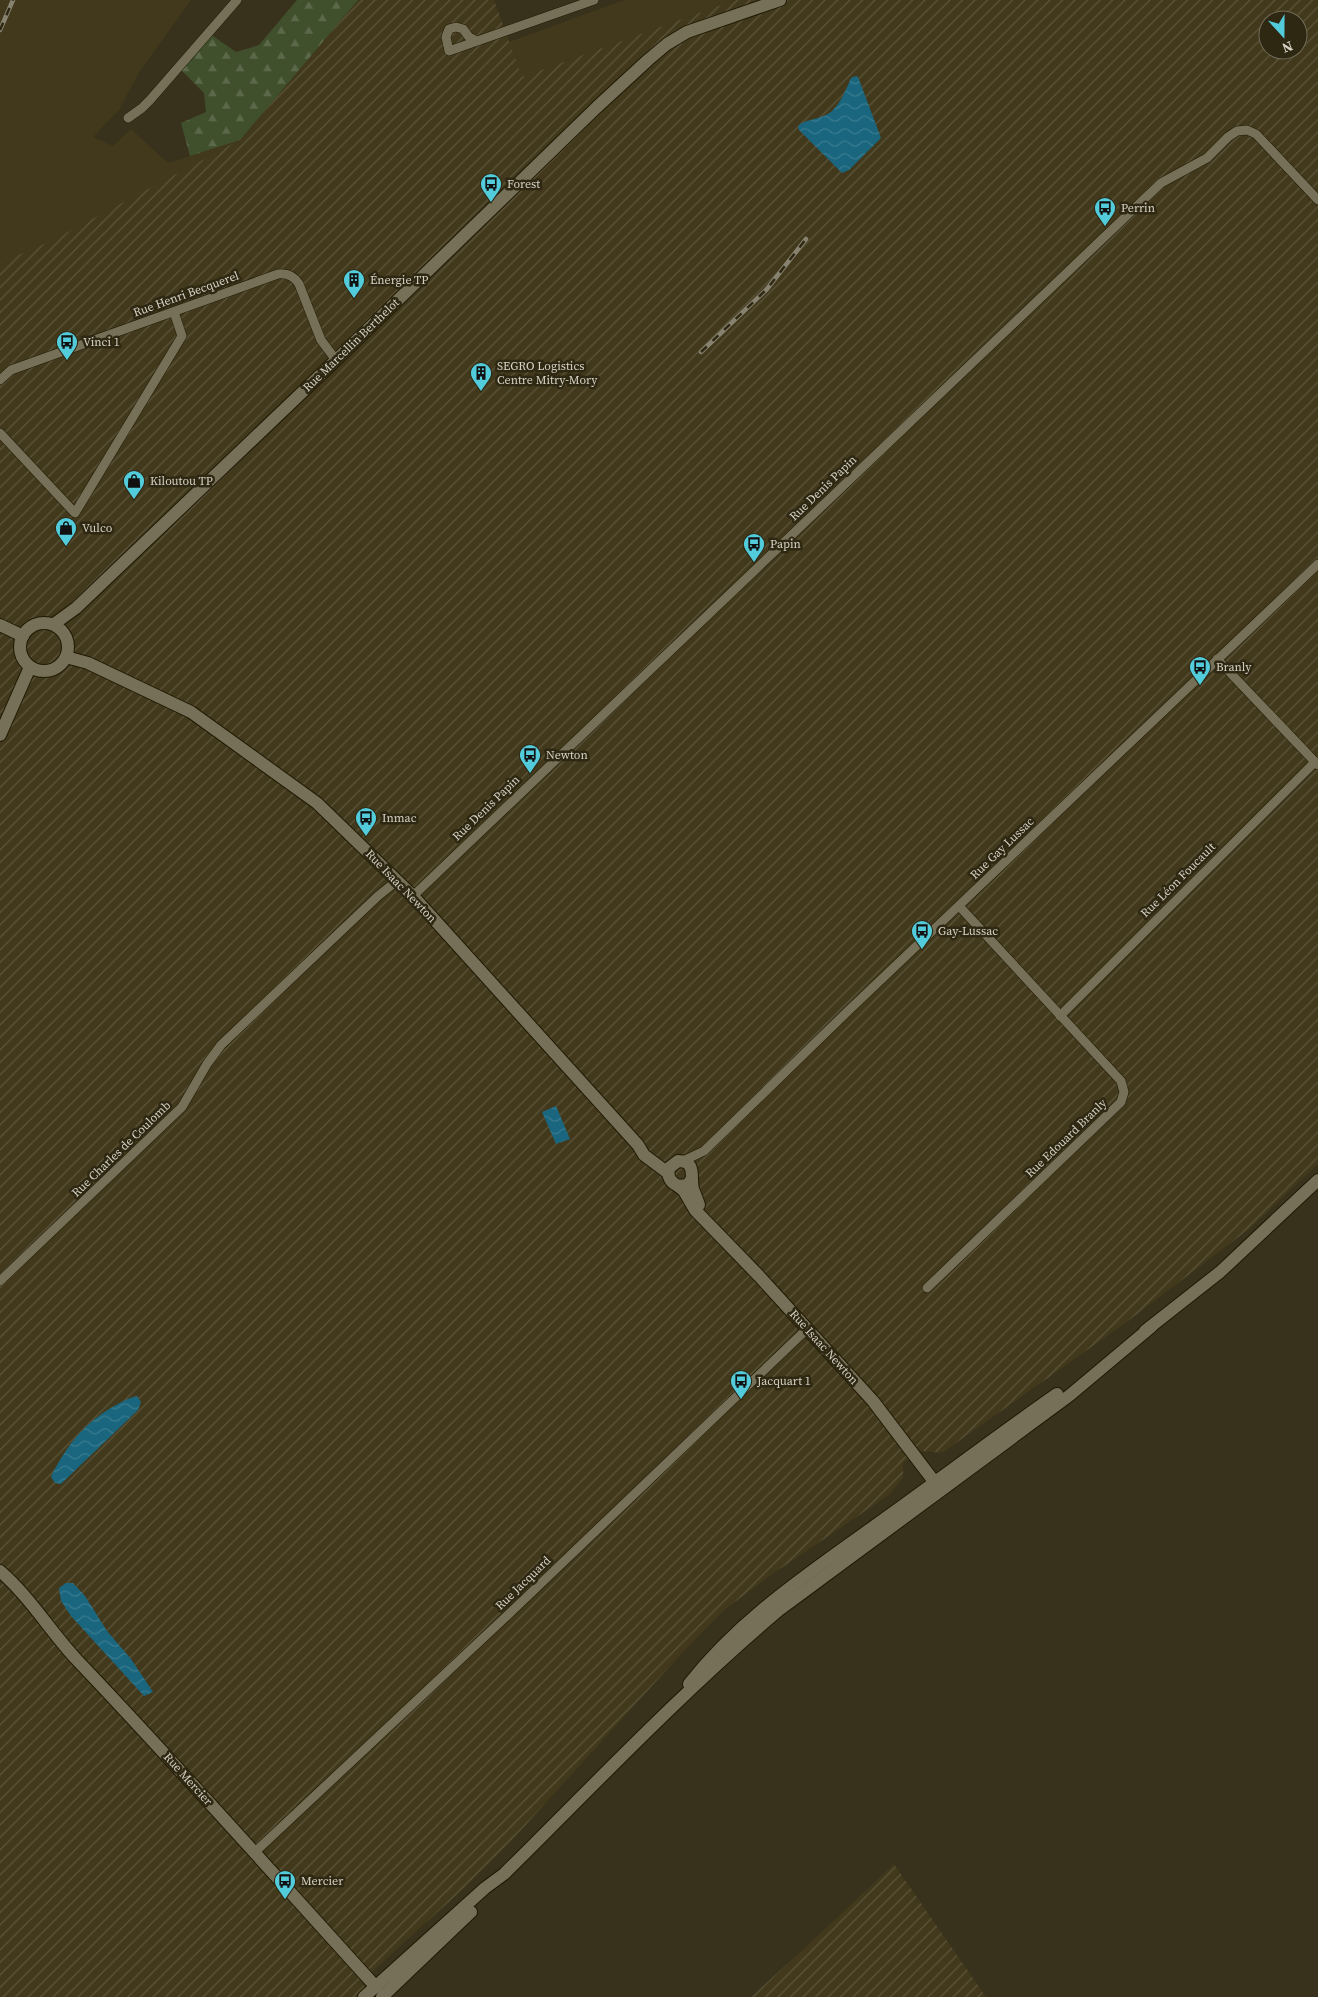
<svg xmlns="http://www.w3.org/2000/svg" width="1318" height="1997" viewBox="0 0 1318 1997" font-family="'Source Serif 4',serif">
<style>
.built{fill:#42391c}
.industrial{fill:url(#industrial-furrows);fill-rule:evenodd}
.forest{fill:url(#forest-firs)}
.water{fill:url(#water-waves)}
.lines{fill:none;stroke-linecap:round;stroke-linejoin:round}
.street-casing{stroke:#1f1904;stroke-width:10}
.secondary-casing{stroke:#1f1904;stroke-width:14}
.street{stroke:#777058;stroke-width:9}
.secondary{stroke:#777058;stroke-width:12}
.rail-casing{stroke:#878270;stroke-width:4.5}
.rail{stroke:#2e2712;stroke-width:2.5;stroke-dasharray:8;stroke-linecap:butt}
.labels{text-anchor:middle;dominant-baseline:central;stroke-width:5;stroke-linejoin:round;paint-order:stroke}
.poi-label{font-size:12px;fill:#d5d1c4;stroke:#2e2712;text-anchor:start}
.street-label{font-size:12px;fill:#d5d1c4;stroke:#2e2712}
</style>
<defs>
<pattern id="industrial-furrows" width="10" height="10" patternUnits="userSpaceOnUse" patternTransform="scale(1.25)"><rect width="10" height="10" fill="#42391c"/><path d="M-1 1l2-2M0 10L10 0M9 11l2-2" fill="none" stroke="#5c553b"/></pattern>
<pattern id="forest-firs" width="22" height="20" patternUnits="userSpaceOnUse" patternTransform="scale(1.25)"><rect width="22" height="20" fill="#40502d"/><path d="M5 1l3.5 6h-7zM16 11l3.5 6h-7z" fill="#5b684a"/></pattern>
<pattern id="water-waves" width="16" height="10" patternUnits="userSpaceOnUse" patternTransform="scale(1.25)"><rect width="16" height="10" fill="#19667e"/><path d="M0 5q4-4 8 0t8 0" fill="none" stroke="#3a7b8f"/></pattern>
</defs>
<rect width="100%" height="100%" fill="#38311b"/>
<!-- built -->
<path class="built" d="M0,0H191L138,74L120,109L93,137L113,146L131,129L168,163L240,140L624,0H735L0,266Z"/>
<!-- industrial -->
<g class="industrial">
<path d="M358,0H494L522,77L735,0H1318V1164L1249,1229L1128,1321L942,1453L922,1451L903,1463V1478L889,1495L771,1575L724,1610L682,1653L512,1840L464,1888L361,1982L374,1997H0V263L51,241L240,140ZM1268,20H1298V50H1268Z"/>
<path d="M894,1864L986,1997H751L809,1944Z"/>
</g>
<!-- forest -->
<path class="forest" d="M297,0H358L240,140L190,156L181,123L206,112L204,93L180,69L210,34L236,52L259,45Z"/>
<!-- water -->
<g class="water">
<path d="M856,76L858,77L881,138L849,170L842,173L799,130L798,127C801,119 824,120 833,110C842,101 846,89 851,78Z"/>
<path d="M556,1106L570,1139L556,1144L542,1112Z"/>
<path d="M137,1396L141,1402L138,1410L61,1484L55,1483L51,1477L53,1472C69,1444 81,1427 109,1409C118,1404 127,1398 137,1396Z"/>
<path d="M66,1583H73L85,1596L107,1631L131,1659L153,1692L144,1696L71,1616L61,1601L59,1588Z"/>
</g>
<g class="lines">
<!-- street casing -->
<g class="street-casing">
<g id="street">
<path d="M477,41L469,37L463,29L456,27L449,29L446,37L449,51L594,0"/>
<path d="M128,118L142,108L150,100L237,0"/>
<path d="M0,380L11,370L278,274C287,273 294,276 299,284L321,340L336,360"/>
<path d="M0,433L75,513L182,336L174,312"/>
<path d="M1217,659L1318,765"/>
<path d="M413,896L1161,183L1207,158L1228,137L1237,131L1247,130L1256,134L1318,200"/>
<path d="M1060,1016L1315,762"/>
<path d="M683,1161L704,1151L847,1012L1318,564"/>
<path d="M0,1281L182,1107L207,1064L221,1045L378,896L398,880"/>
<path d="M927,1288L1121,1102L1124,1092L1121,1081L959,906"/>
<path d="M255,1852L512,1611L807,1329"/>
</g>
</g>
<!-- secondary casing -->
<g class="secondary-casing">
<g id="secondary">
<circle cx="44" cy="647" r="24"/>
<path d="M54,624L76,608L336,360L597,107L648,60L667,44L687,32L780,0"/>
<path d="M0,625L23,636"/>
<path d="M66,657L88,663L191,712L317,803L413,896L638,1145L644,1155L668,1173"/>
<path d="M0,735L30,667"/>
<path d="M692,1179L687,1185L678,1186C670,1182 667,1177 669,1168L678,1161C697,1161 690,1177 693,1189C695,1194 697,1199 699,1205"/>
<path d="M678,1186L684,1191L695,1210L759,1276L873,1401L939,1488"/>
<path d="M1145,1331L1220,1272L1318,1180"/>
<path d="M0,1571C30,1597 50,1631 77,1660C179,1767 277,1878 376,1987"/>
<path d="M689,1684C741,1618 807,1575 873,1527C935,1483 995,1437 1057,1394"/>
<path d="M364,1997L485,1888L504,1874C594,1785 682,1692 779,1610L1070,1395L1151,1327"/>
<path d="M382,1997L471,1912"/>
</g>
</g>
<!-- street -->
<use href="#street" class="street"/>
<!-- secondary -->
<use href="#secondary" class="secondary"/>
<!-- rail casing -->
<g class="rail-casing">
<g id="rail">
<path d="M0,30L13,0"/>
<path d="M701,352L767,289L806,239"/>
</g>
</g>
<!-- rail -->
<use href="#rail" class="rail"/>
</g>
<!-- icons -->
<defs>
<g id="bus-pin" transform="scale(1.125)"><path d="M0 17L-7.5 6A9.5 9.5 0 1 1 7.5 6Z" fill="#52cbda" stroke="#2e2712"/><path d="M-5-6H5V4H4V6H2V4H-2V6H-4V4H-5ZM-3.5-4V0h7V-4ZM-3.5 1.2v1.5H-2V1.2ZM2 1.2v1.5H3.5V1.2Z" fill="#111"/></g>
<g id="building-pin" transform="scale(1.125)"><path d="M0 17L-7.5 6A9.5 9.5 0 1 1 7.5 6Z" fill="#52cbda" stroke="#2e2712"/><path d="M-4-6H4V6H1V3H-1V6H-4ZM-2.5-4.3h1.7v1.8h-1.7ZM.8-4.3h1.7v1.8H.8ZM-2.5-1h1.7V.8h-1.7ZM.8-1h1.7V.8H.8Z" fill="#111"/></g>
<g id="shop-pin" transform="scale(1.125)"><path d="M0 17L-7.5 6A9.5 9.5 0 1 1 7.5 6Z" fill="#52cbda" stroke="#2e2712"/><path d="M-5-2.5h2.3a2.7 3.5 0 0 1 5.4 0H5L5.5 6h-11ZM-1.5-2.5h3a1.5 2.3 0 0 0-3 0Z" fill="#111"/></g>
</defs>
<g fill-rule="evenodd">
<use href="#bus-pin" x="491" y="184"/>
<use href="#bus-pin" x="1105" y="208"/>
<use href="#building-pin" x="354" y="280"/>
<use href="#bus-pin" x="67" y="342"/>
<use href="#building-pin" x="481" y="373"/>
<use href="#shop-pin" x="134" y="481"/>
<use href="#shop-pin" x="66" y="528"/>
<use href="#bus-pin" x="754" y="544"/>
<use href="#bus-pin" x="1200" y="667"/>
<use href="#bus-pin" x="530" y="755"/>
<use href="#bus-pin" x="366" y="818"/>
<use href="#bus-pin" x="922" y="931"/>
<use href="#bus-pin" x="741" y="1381"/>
<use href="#bus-pin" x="285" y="1881"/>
</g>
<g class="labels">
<!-- poi labels -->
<g class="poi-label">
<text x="507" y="184">Forest</text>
<text x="1121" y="208">Perrin</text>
<text x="370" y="280">Énergie TP</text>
<text x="83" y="342">Vinci 1</text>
<text x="497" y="366">SEGRO Logistics<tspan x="497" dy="14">Centre Mitry-Mory</tspan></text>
<text x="150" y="481">Kiloutou TP</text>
<text x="82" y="528">Vulco</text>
<text x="770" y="544">Papin</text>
<text x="1216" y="667">Branly</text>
<text x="546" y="755">Newton</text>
<text x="382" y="818">Inmac</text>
<text x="938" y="931">Gay-Lussac</text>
<text x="757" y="1381">Jacquart 1</text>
<text x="301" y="1881">Mercier</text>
</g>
<!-- street labels -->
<g class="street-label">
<text transform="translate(186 294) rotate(-20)">Rue Henri Becquerel</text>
<text transform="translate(351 345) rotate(-44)">Rue Marcellin Berthelot</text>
<text transform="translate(823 488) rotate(-44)">Rue Denis Papin</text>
<text transform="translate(486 808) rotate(-44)">Rue Denis Papin</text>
<text transform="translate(1002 848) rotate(-44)">Rue Gay Lussac</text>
<text transform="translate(1178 880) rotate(-45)">Rue Léon Foucault</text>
<text transform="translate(401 886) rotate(46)">Rue Isaac Newton</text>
<text transform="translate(1066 1138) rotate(-44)">Rue Edouard Branly</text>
<text transform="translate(121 1149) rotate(-44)">Rue Charles de Coulomb</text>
<text transform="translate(824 1347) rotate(48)">Rue Isaac Newton</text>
<text transform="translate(523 1583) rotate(-44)">Rue Jacquard</text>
<text transform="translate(188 1779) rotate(48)">Rue Mercier</text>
</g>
</g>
<!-- north arrow -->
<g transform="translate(1283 35) rotate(159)"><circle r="24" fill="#2e2712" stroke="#716b59"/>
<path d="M0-4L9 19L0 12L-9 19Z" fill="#52cbda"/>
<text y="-8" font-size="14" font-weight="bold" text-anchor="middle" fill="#d5d1c4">N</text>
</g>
</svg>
